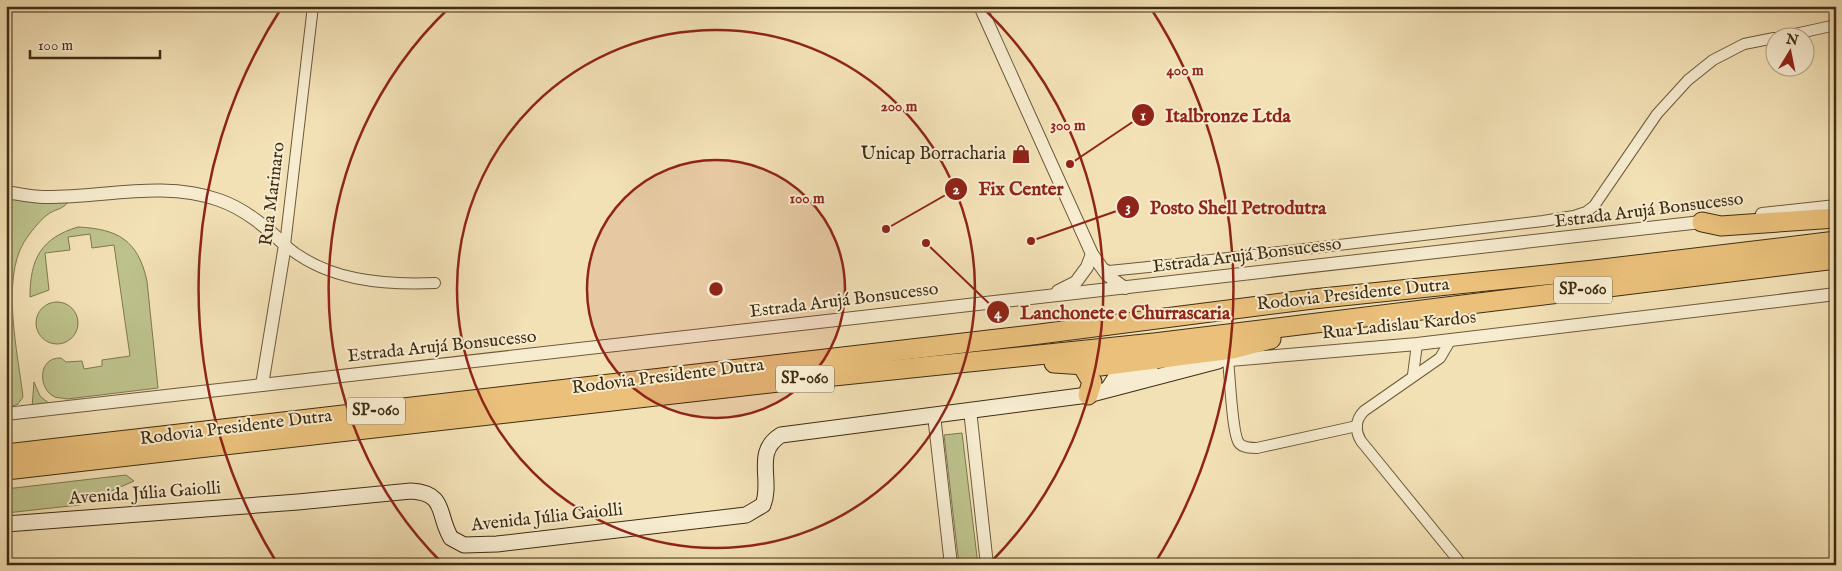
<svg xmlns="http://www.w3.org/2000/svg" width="1842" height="571" viewBox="0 0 1842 571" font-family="'IM FELL English',serif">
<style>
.green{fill:#bdc28c;stroke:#7e7850}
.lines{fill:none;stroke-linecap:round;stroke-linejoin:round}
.minor-casing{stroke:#6c5a3c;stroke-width:12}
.tertiary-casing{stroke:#6c5a3c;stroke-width:14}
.secondary-casing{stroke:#3f2d13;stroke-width:17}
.motorway-casing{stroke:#3f2d13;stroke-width:21}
.minor{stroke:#f7ecd0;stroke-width:10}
.tertiary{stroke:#f7ecd0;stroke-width:12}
.secondary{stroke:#f7ecd0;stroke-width:15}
.motorway{stroke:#eac07b;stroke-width:19}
.ring{fill:none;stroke:#8f2418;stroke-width:2.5}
.labels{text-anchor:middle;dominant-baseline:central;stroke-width:4;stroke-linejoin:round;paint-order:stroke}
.shield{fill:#f7ecd0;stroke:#76664c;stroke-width:1}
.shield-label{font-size:16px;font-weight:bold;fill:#3f2d13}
.poi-label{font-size:18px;fill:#3f2d13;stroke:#f7ecd0;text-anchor:end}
.street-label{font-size:18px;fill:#3f2d13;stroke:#f7ecd0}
.centre{fill:#8f2418;stroke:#f7ecd0;stroke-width:2.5}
.ring-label{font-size:15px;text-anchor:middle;font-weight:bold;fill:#8f2418;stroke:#f7ecd0;stroke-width:4;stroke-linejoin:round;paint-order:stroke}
.leader{fill:none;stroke:#8f2418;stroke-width:2}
.callout-dot{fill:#8f2418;stroke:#f7ecd0;stroke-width:2}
.mark-label{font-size:15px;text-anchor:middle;font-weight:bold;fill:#fff}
.callout-label{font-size:19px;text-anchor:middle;font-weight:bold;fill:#8f2418;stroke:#f7ecd0;stroke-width:4;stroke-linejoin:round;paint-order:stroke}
</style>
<rect width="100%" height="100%" fill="#f3e1b6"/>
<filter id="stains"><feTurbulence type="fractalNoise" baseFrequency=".004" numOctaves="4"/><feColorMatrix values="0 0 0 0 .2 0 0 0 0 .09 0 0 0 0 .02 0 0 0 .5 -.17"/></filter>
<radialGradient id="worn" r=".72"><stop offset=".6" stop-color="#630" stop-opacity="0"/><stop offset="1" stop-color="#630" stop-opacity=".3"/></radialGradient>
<!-- green -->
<g class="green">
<path d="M6,197L69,201C63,210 54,209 47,215C39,221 30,233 24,242C1,280 18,354 23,397L18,404L10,407L6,388Z"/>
<path d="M78,227C118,229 138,240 147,281L158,388L67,399C63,398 58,398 55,397C38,390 37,357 61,358L66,362L82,361L84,369L102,366V360L130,356L114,245L92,248L90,234L68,237L70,250L45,253L49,290L30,297C30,259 41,238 78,227Z"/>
<circle cx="57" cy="323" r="21"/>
<path d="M34,382L40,396L51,405L32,407Z"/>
<path d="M962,433L978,565H959L944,435Z"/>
<path d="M126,475L134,481L79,505L6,513V489Z"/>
</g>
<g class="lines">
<!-- minor casing -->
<g class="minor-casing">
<g id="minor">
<path d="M313,6L285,245C327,281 383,285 435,283"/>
<path d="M1776,38L1836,25"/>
<path d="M1102,268L1109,271L1168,265L1543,221L1574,216L1586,212L1594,206L1657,114L1688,80L1713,60L1744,44L1774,38"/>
<path d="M1450,341L1440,358L1364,411C1355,420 1355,431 1361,441L1462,565"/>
<path d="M1228,361C1230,375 1232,434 1239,443C1243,448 1251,448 1257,448L1357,426"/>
<path d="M1413,375L1417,344"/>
</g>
</g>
<!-- tertiary casing -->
<g class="tertiary-casing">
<g id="tertiary">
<path d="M980,6L1092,254L1107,275L1125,288"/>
<path d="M6,192C19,194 32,197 44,197C103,198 162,180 219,200C245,209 266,227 285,245L262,385"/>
<path d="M1762,214L1836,206"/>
<path d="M1058,291L1076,282L1087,267L1092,254"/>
<path d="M1218,361L1417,344L1836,294"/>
<path d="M970,410L987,565"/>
<path d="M6,414L1710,221"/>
<path d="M934,415L951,565"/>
</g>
</g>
<!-- secondary casing -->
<g class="secondary-casing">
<g id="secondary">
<path d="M1108,389L1117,375L1150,369"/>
<path d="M6,524L298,502L411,491C447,493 437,515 451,538L464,545L497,544L746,515L763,505C773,480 753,452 781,435L1088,395L1218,361"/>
</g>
</g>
<!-- motorway casing -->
<g class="motorway-casing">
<g id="motorway">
<path d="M1702,222L1721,226L1836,218"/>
<path d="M1054,363L1100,366L1232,349L1271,339"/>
<path d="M1082,365L1092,382L1088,395"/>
<path d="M6,454L1032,335L1313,299L1594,270L1836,241"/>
<path d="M6,470L805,379L1154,343L1836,259"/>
</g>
</g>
<!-- minor -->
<use href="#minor" class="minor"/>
<!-- tertiary -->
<use href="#tertiary" class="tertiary"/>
<!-- secondary -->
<use href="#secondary" class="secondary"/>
<!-- motorway -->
<use href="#motorway" class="motorway"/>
</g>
<!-- distance rings -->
<circle cx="716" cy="289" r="129" fill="#8f2418" fill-opacity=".12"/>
<g class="ring">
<circle cx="716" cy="289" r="129"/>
<circle cx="716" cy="289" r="259"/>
<path d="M442 563A388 388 0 0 1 449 8M983 8A388 388 0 0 1 990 563"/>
<path d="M277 563A518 518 0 0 1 282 7M1150 7A518 518 0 0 1 1155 563"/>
</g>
<!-- icons -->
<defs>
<g id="shop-bare" transform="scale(1.5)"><path d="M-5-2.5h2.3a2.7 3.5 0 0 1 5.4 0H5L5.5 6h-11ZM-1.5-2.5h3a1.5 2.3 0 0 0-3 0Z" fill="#8f2418" stroke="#f7ecd0" stroke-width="2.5" paint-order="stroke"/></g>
</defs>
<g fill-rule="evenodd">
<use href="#shop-bare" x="1021" y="154"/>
</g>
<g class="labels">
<!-- shield labels -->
<g class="shield">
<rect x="1554" y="276.5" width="58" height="27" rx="4"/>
<rect x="776" y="365.5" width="58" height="27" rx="4"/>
<rect x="347" y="397.5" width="58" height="27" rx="4"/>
</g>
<g class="shield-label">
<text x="1583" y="290">SP-060</text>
<text x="805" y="379">SP-060</text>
<text x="376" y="411">SP-060</text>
</g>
<!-- poi labels -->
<g class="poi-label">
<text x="1006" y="154">Unicap Borracharia</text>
</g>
<!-- street labels -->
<g class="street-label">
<text transform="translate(273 194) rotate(-83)">Rua Marinaro</text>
<text transform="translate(1649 211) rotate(-7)">Estrada Arujá Bonsucesso</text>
<text transform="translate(1247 256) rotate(-7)">Estrada Arujá Bonsucesso</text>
<text transform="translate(1353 295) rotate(-6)">Rodovia Presidente Dutra</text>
<text transform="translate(844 301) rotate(-7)">Estrada Arujá Bonsucesso</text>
<text transform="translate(1399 326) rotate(-6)">Rua Ladislau Kardos</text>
<text transform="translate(442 347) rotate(-6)">Estrada Arujá Bonsucesso</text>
<text transform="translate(668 377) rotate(-7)">Rodovia Presidente Dutra</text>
<text transform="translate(236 428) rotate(-7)">Rodovia Presidente Dutra</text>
<text transform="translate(145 494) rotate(-4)">Avenida Júlia Gaiolli</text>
<text transform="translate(547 518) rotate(-6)">Avenida Júlia Gaiolli</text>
</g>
</g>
<circle cx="716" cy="289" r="8" class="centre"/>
<g class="ring-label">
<text x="1185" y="75">400 m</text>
<text x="899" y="111">200 m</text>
<text x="1068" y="130">300 m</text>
<text x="807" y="203">100 m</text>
</g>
<!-- callouts -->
<path class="leader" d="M1070 164L1143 115M886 229L956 189M1031 241L1128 207M926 243L998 312"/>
<g class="callout-dot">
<circle cx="1070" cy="164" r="5"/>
<circle cx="886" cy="229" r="5"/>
<circle cx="1031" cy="241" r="5"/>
<circle cx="926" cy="243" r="5"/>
<circle cx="1143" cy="115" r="12"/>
<circle cx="956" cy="189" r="12"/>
<circle cx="1128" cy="207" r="12"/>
<circle cx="998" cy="312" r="12"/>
</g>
<g class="mark-label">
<text x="1143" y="120">1</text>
<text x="956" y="194">2</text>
<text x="1128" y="212">3</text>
<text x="998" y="318">4</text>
</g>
<g class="callout-label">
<text x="1228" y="122">Italbronze Ltda</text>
<text x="1021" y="195">Fix Center</text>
<text x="1238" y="214">Posto Shell Petrodutra</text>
<text x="1125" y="319">Lanchonete e Churrascaria</text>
</g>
<!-- margin -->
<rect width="1842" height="571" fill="none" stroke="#f3e1b6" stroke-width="25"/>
<rect x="8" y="8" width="1827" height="556" fill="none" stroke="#3f2d13" stroke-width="2.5"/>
<rect x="12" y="12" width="1817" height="546" fill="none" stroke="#3f2d13"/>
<!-- north arrow -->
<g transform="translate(1790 52) rotate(10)"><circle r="24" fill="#f7ecd0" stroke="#ada084"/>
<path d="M0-4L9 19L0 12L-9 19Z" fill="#8f2418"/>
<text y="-8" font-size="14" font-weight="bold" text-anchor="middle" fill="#3f2d13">N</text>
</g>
<!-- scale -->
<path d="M30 50v8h130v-8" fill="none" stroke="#3f2d13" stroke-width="2.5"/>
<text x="38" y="50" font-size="15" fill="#3f2d13" stroke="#f7ecd0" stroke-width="4" paint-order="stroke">100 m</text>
<rect width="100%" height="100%" filter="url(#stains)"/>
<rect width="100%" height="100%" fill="url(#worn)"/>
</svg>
